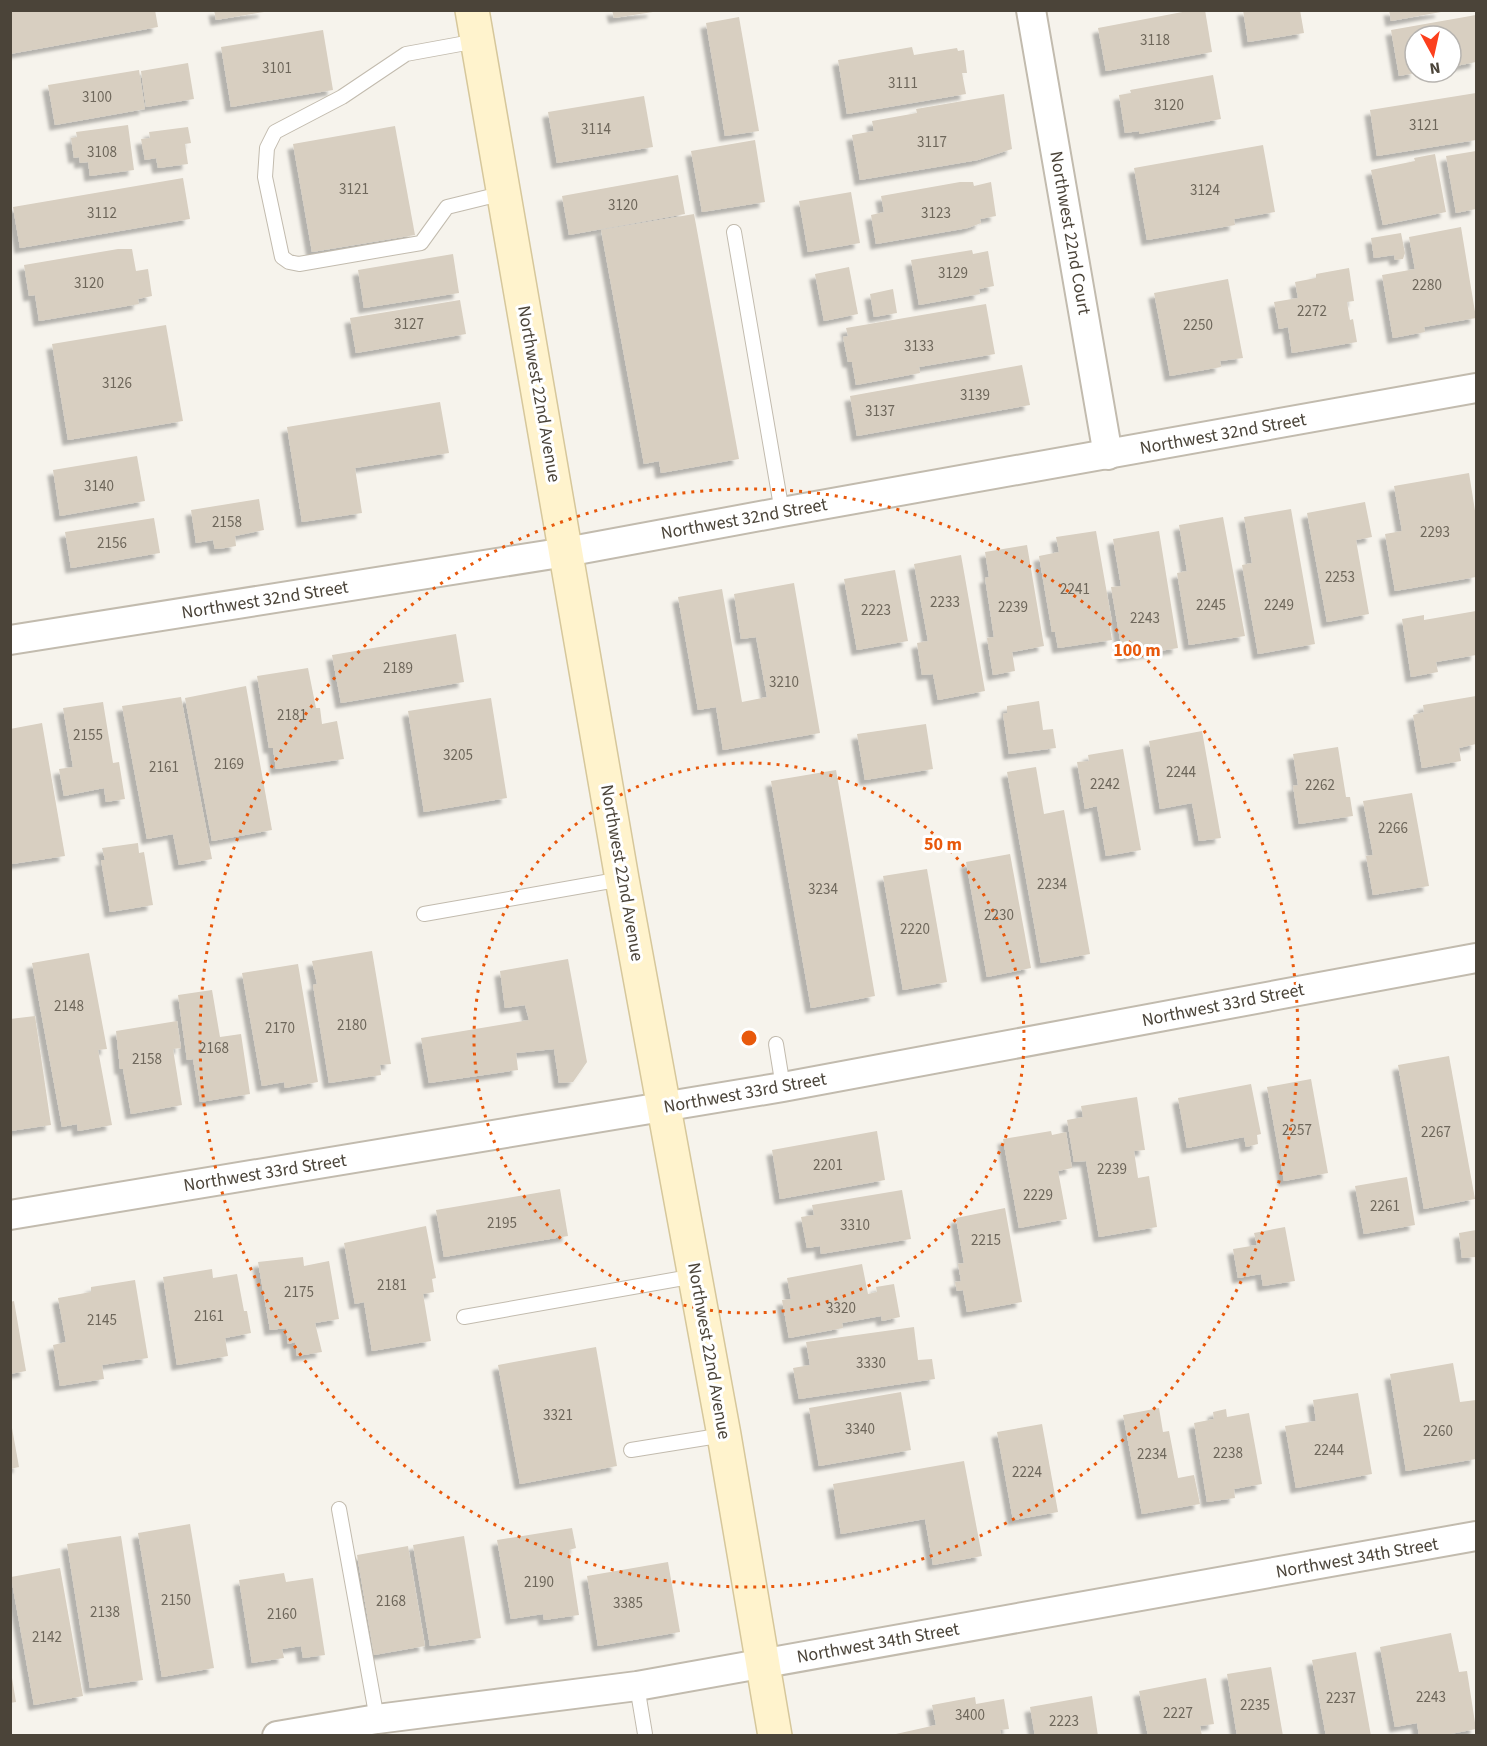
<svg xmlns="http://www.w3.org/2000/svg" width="1487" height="1746" viewBox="0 0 1487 1746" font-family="'Source Sans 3',sans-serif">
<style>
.building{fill:#d8cfc1;filter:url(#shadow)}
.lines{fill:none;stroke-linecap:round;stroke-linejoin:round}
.lane-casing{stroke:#c2bbae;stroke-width:16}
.street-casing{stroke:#c2bbae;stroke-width:32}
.secondary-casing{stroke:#d6c79b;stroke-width:36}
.lane{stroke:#fff;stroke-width:14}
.street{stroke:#fff;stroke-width:28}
.secondary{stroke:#fff3cd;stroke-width:33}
.ring{fill:none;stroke:#e8590c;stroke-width:3;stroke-dasharray:3 6}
.labels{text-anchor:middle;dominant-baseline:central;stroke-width:6;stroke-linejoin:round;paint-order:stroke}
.number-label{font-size:15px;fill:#6e675b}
.street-label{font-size:18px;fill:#4b4439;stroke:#fff}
.centre{fill:#e8590c;stroke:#fff;stroke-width:3}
.ring-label{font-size:18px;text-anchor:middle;font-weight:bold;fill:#e8590c;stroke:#fff;stroke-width:6;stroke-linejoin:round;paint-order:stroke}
</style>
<defs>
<filter id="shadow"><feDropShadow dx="-5.5" dy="5.5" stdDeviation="1.5" flood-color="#0004"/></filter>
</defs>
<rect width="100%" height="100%" fill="#f6f3ec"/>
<!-- building -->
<g class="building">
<path d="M10,10H155L158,27L10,54Z"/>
<path d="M214,10H264V12L216,20Z"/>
<path d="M612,10H653V12L614,18Z"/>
<path d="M1193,10H1205L1212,52L1106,71L1098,28Z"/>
<path d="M1243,10H1300L1304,33L1248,42Z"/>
<path d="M1389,10H1440L1441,12L1391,21Z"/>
<path d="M1476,15V62L1451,67V36H1415V73L1399,76L1391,30Z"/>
<path d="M739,17L759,131L725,136L706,23Z"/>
<path d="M323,30L333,90L231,107L221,47Z"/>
<path d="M912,47L914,55L957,48L958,51L964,50L967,73H962L966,94L847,114L838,60Z"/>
<path d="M188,63L194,99L146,107L141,71Z"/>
<path d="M139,70L145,109L55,125L48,85Z"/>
<path d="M1213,75L1221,119L1139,134V131L1125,133L1119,95L1131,93L1130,90Z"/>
<path d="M1476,93V140L1377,156L1370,110Z"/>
<path d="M1004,94L1012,149L978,160L860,180L852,135L874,131L872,121L917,113L916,109Z"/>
<path d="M644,96L653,147L557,163L548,112Z"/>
<path d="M128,125L134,170L90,176L88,162L80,163L79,157L74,158L71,138L77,137L76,132Z"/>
<path d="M395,126L415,235L312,252L293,144Z"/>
<path d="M188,127L191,143L185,144L188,164L158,168L156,158L145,160L141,139L150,138L149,132Z"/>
<path d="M755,140L765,202L702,212L691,151Z"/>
<path d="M1263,145L1275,212L1234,219L1235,225L1147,240L1134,168Z"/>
<path d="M1476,151V209L1456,213L1446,156Z"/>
<path d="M1435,154L1446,212L1383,225L1371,170L1415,161L1414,158Z"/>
<path d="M678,175L685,214L569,235L562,196Z"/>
<path d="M183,178L190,219L20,248L13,207Z"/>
<path d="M960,182H973L974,186L991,182L996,216L980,219L981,223L968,228L876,244L871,215L884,212L881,196Z"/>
<path d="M851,192L860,243L808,252L799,201Z"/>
<path d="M694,214L739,459L661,473L659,461L644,464L601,230Z"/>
<path d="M1461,227L1476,318L1424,327L1425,332L1393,338L1382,275L1415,269L1409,237Z"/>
<path d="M1401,233L1405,253L1403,259L1395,260L1394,255L1374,258L1371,238Z"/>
<path d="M118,249H132L136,271L148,269L152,296L138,299L139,304L39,321L35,295L29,296L24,265Z"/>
<path d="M972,250L973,254L988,251L994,286L979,289L980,294L919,305L911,260Z"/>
<path d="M453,254L459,293L364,308L358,270Z"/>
<path d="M849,267L858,314L824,321L815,274Z"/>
<path d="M1349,268L1354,301L1347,302L1350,320L1353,319L1357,342L1292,353L1288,327L1279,329L1274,302L1298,298L1295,282L1316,278V274Z"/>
<path d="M1228,279L1243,358L1220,361L1221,367L1170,376L1154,293Z"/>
<path d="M893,289L897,313L874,317L870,294Z"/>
<path d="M460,300L466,334L356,353L350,318Z"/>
<path d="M986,304L995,354L919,367L920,373L856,385L852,362H848L843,337L848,336L846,328Z"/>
<path d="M166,325L183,421L68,440L52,344Z"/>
<path d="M1022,365L1030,405L857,436L850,396Z"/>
<path d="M440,402L449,453L355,468L362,513L302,522L287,427Z"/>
<path d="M137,456L145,501L60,516L53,470Z"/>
<path d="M1469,473L1476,517V577L1395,591L1385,534L1402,531L1394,486Z"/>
<path d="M259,499L264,530L235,536L236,546L225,548L215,549L213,540L196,543L191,510Z"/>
<path d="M1365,502L1372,537L1356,540L1369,614L1327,622L1307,513Z"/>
<path d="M1291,509L1315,644L1258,654L1242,565L1252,563L1244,517Z"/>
<path d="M1223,517L1245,636L1189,645L1177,573L1187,571L1179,525Z"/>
<path d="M154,518L160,553L71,568L65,532Z"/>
<path d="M1096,531L1112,622H1109L1112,640L1058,648L1055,632H1052L1039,556L1059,552L1056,537Z"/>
<path d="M1159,531L1178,648L1123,657L1111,587L1121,586L1113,539Z"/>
<path d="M1027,545L1044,646L1012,652L1015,671L993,675L987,638L994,637L985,578L989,577L985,552Z"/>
<path d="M961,555L985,691L938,700L933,674L922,675L917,643L928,641L914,564Z"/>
<path d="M895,570L908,641L857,650L844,579Z"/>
<path d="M794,583L820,733L723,750L716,707L698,710L678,597L722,589L742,702L767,697L756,637L741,639L734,594Z"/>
<path d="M1476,611V655L1436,662L1438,672L1411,677L1402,619L1424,615V620Z"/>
<path d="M456,634L464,682L341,703L332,655Z"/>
<path d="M308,668L316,708H320L322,724L337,721L344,759L276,769L273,748H269L257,676Z"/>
<path d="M246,686L272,830L212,841L185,698Z"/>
<path d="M1476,696V744L1459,748L1461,761L1422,768L1413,715L1424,712L1423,705Z"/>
<path d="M181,697L212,859L179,865L173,834L147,839L122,706Z"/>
<path d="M491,698L507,798L424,812L408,711Z"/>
<path d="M1039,701L1043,730L1053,729L1056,748L1009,754L1003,714L1007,713V706Z"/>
<path d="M103,702L113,763L119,762L125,799L106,802L104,788L64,796L59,769L73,767L63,708Z"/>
<path d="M42,723L65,856L12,864L10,853V729Z"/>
<path d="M926,724L933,769L865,780L857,734Z"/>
<path d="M1202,731L1221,838L1199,841L1192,803L1160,809L1149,741Z"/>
<path d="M1338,747L1346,797H1350L1353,816L1299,824L1293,786L1298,785L1293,754Z"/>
<path d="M1123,749L1141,850L1106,856L1097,806L1085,809L1077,762L1089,761L1088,755Z"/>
<path d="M1036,767L1044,814L1064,810L1090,954L1041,963L1007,772Z"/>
<path d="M836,770L875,996L811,1008L771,781Z"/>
<path d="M1412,793L1429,886L1373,895L1366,856L1373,855L1363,801Z"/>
<path d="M138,843L139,853L144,852L153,905L110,912L101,860H105L102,848Z"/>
<path d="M1010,854L1031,968L987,977L966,862Z"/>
<path d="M927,869L947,982L903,990L883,876Z"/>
<path d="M372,951L391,1064L380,1065L381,1075L329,1083L313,985L317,984L312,961Z"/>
<path d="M89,953L107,1049L98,1050L112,1125L78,1131L77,1124L62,1127L32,963Z"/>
<path d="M568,959L587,1062L573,1082L559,1083L554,1049L516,1053L518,1070L429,1083L421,1038L529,1020L525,1005L505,1008L500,971Z"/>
<path d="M298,964L318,1082L285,1088L284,1082L262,1086L242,973Z"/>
<path d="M212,990L220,1037L241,1034L250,1094L200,1102L193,1059L187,1060L178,995Z"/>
<path d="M35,1016L51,1125L10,1131V1019Z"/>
<path d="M177,1021L181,1048L173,1049L182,1105L131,1114L123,1069H120L116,1031Z"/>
<path d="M1449,1056L1475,1199L1424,1209L1398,1065Z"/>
<path d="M1311,1079L1328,1173L1284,1181L1267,1087Z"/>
<path d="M1251,1084L1261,1134L1257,1135L1258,1144L1246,1147L1244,1137L1187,1148L1178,1098Z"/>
<path d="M1137,1097L1145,1150L1134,1151L1138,1178L1149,1176L1157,1227L1099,1237L1086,1161L1074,1162L1067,1120L1083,1117L1081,1106Z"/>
<path d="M877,1131L885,1180L780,1199L772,1150Z"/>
<path d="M1051,1131L1052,1135L1066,1132L1072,1168L1058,1171L1067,1219L1019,1228L1003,1139Z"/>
<path d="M1407,1177L1415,1225L1364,1234L1355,1186Z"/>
<path d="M560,1189L568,1236L444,1257L436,1210Z"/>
<path d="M902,1190L911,1239L821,1254L820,1246L807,1248L801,1217L814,1215L812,1205Z"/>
<path d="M1005,1208L1022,1302L967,1312L963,1290L957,1291L955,1282L961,1281L958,1264L964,1263L956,1218Z"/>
<path d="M426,1226L436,1278L432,1279L434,1292L423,1294L431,1341L372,1351L364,1302L355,1304L344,1243Z"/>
<path d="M1285,1227L1295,1281L1263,1286L1261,1274L1238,1278L1233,1249L1257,1245L1254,1233Z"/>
<path d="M1476,1230V1257L1462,1258L1459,1233Z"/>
<path d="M303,1257L304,1266L329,1261L339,1319L315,1323L322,1352L297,1356L295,1342L288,1344L286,1328L270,1330L258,1262Z"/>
<path d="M862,1264L868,1294L877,1292L876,1287L894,1284L900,1317L882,1321L881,1316L842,1323L843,1328L789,1338L782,1300L791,1299L787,1278Z"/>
<path d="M212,1269L213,1278L237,1274L244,1311H247L251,1333L225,1338L228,1356L177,1365L163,1277Z"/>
<path d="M135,1280L148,1358L102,1365L104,1379L60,1386L53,1345L66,1342L58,1298L91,1292V1287Z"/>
<path d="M14,1301L26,1371L10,1374V1302Z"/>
<path d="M914,1327L918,1360L932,1359L935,1379L799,1399L793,1368L810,1365L806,1342Z"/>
<path d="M596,1347L617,1466L520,1484L498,1365Z"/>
<path d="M1453,1363L1460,1402L1476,1400V1459L1406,1471L1390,1374Z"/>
<path d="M901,1392L911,1450L819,1466L809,1408Z"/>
<path d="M1358,1393L1372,1474L1296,1488L1285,1426L1316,1421L1313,1400Z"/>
<path d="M1159,1408L1163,1432L1169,1431L1178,1478L1194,1475L1200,1504L1142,1514L1123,1415Z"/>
<path d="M1226,1409L1227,1417L1249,1413L1262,1484L1234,1489L1235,1498L1207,1502L1194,1423L1214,1419L1213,1412Z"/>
<path d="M1042,1424L1058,1512L1013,1520L997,1432Z"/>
<path d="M12,1428L19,1467L10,1469V1429Z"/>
<path d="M964,1461L982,1556L933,1565L925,1519L841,1534L833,1484Z"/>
<path d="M190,1524L214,1668L162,1677L138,1533Z"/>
<path d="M572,1528L576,1548L569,1550L579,1615L544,1620L543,1614L511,1619L497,1540Z"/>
<path d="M121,1536L143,1680L90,1688L67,1544Z"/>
<path d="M464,1536L481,1638L430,1646L413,1545Z"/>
<path d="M408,1546L425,1646L374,1655L357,1555Z"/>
<path d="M668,1562L680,1632L598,1646L587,1576Z"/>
<path d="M60,1568L83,1696L34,1705L11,1577Z"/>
<path d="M284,1573L286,1582L313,1578L325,1655L303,1658L301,1646L282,1649L284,1658L252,1663L239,1580Z"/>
<path d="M1451,1633L1459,1672L1467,1671L1476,1729L1440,1736H1419L1417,1723L1395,1727L1380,1647Z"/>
<path d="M1356,1652L1371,1736H1326L1312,1660Z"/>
<path d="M1271,1667L1283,1736H1237L1227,1674Z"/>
<path d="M10,1678H12L16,1702L10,1703Z"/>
<path d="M1206,1678L1214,1724L1200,1726L1202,1736H1148L1139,1691Z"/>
<path d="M1092,1696L1098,1736H1035L1030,1707Z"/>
<path d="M975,1697L976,1704L1004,1699L1009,1729L1000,1730L1001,1736H887L936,1725L932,1705Z"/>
</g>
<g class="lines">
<!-- lane casing -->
<g class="lane-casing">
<g id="lane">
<path d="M477,41L406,54L342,97L275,132L267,148L265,177L282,257L289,262L299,264L421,243L447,207L504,193"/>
<path d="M734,232L782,512"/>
<path d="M424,914L622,879"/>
<path d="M776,1044L783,1087"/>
<path d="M464,1317L695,1276"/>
<path d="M631,1450L724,1435"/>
<path d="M339,1509L377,1719"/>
<path d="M637,1686L645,1734"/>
</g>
</g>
<!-- street casing -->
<g class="street-casing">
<g id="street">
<path d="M1031,10L1108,455"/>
<path d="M10,640L566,552L782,512L1476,388"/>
<path d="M10,1215L783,1087L1476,958"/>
<path d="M277,1736L377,1719L637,1686L1476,1536"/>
</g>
</g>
<!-- secondary casing -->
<g class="secondary-casing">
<path id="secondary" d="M472,10L622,879L724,1435L775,1736"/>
</g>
<!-- lane -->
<use href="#lane" class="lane"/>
<!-- street -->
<use href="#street" class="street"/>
<!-- secondary -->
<use href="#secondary" class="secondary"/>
</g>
<!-- distance rings -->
<g class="ring">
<circle cx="749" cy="1038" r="275"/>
<circle cx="749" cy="1038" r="549"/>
</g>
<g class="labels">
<!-- number labels -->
<g class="number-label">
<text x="1155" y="40">3118</text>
<text x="277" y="68">3101</text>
<text x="903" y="83">3111</text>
<text x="97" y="97">3100</text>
<text x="1169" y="105">3120</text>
<text x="1424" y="125">3121</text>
<text x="596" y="129">3114</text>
<text x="932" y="142">3117</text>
<text x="102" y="152">3108</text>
<text x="354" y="189">3121</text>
<text x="1205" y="190">3124</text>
<text x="623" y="205">3120</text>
<text x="102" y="213">3112</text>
<text x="936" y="213">3123</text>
<text x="953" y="273">3129</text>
<text x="89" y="283">3120</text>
<text x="1427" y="285">2280</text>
<text x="1312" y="311">2272</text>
<text x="409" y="324">3127</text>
<text x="1198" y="325">2250</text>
<text x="919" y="346">3133</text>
<text x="117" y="383">3126</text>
<text x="975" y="395">3139</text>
<text x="880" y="411">3137</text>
<text x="99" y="486">3140</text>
<text x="227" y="522">2158</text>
<text x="1435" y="532">2293</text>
<text x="112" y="543">2156</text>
<text x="1340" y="577">2253</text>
<text x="1075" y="589">2241</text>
<text x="945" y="602">2233</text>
<text x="1211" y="605">2245</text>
<text x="1279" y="605">2249</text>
<text x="1013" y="607">2239</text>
<text x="876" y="610">2223</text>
<text x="1145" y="618">2243</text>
<text x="398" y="668">2189</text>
<text x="784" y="682">3210</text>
<text x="292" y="715">2181</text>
<text x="88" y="735">2155</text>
<text x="458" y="755">3205</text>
<text x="229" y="764">2169</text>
<text x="164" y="767">2161</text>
<text x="1181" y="772">2244</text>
<text x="1105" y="784">2242</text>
<text x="1320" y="785">2262</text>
<text x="1393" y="828">2266</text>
<text x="1052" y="884">2234</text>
<text x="823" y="889">3234</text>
<text x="999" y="915">2230</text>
<text x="915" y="929">2220</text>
<text x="69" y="1006">2148</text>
<text x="352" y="1025">2180</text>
<text x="280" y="1028">2170</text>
<text x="214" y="1048">2168</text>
<text x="147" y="1059">2158</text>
<text x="1297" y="1130">2257</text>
<text x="1436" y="1132">2267</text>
<text x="828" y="1165">2201</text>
<text x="1112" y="1169">2239</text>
<text x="1038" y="1195">2229</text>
<text x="1385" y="1206">2261</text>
<text x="502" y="1223">2195</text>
<text x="855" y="1225">3310</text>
<text x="986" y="1240">2215</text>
<text x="392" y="1285">2181</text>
<text x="299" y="1292">2175</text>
<text x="841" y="1308">3320</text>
<text x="209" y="1316">2161</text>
<text x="102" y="1320">2145</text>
<text x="871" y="1363">3330</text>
<text x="558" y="1415">3321</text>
<text x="860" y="1429">3340</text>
<text x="1438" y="1431">2260</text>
<text x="1329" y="1450">2244</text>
<text x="1228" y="1453">2238</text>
<text x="1152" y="1454">2234</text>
<text x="1027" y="1472">2224</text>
<text x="539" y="1582">2190</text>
<text x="176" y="1600">2150</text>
<text x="391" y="1601">2168</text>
<text x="628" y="1603">3385</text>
<text x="105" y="1612">2138</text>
<text x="282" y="1614">2160</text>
<text x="47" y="1637">2142</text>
<text x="1431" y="1697">2243</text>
<text x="1341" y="1698">2237</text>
<text x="1255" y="1705">2235</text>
<text x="1178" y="1713">2227</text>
<text x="970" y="1715">3400</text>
<text x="1064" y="1721">2223</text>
</g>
<!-- street labels -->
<g class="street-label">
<text transform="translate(1070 233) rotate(80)">Northwest 22nd Court</text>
<text transform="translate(539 394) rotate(80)">Northwest 22nd Avenue</text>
<text transform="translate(1223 434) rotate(-10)">Northwest 32nd Street</text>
<text transform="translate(744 519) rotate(-10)">Northwest 32nd Street</text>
<text transform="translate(265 600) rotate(-9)">Northwest 32nd Street</text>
<text transform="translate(622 873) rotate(80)">Northwest 22nd Avenue</text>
<text transform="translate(1223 1005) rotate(-11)">Northwest 33rd Street</text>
<text transform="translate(745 1093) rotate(-10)">Northwest 33rd Street</text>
<text transform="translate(265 1173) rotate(-9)">Northwest 33rd Street</text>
<text transform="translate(709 1351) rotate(80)">Northwest 22nd Avenue</text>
<text transform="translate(1357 1558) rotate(-10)">Northwest 34th Street</text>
<text transform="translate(878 1643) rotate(-10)">Northwest 34th Street</text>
</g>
</g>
<circle cx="749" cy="1038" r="9" class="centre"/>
<g class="ring-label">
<text x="1137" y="656">100 m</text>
<text x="943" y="850">50 m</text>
</g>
<!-- border -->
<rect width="1487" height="1746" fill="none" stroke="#4b4439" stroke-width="24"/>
<!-- north arrow -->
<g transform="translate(1433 54) rotate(172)"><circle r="28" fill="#ffffff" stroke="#b7b4b0" stroke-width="1.5"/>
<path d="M0-4.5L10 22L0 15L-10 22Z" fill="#fc3f1d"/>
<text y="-9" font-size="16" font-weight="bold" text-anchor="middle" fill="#4b4439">N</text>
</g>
</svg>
